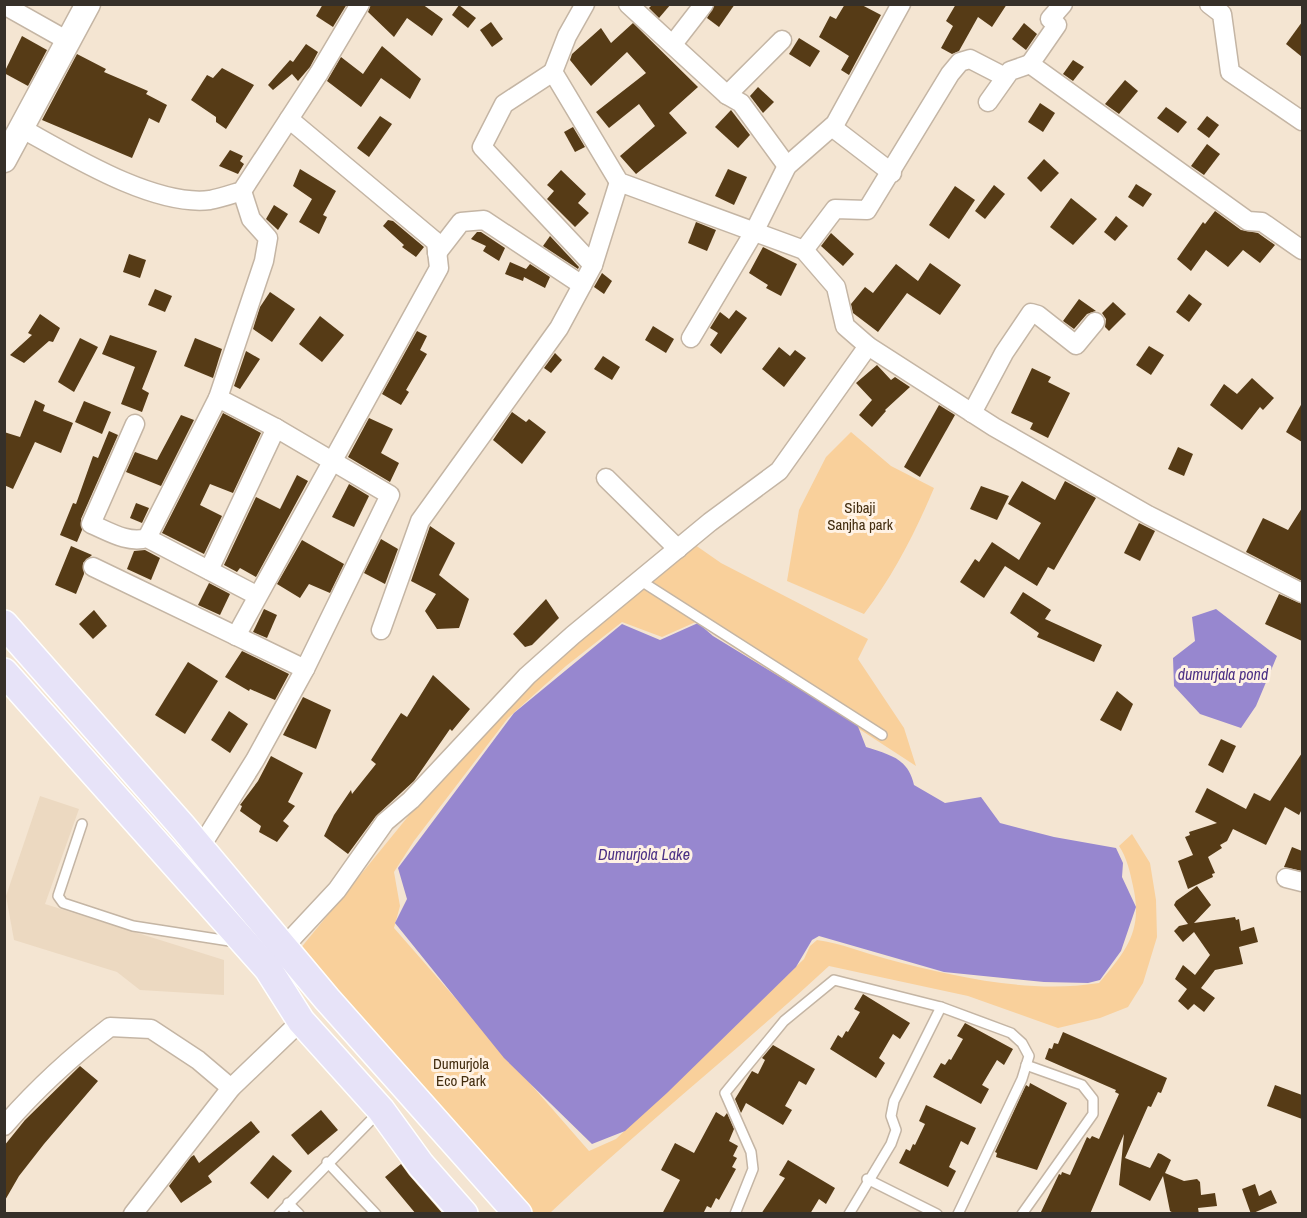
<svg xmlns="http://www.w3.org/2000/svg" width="1307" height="1218" viewBox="0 0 1307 1218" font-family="'Archivo Narrow',sans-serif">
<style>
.built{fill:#ecd9c1}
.green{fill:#f9d09b}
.water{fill:#9787cf}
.building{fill:#563b16}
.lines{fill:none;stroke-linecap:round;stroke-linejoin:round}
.lane-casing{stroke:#c4b5a4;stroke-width:12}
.street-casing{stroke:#c4b5a4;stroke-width:21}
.secondary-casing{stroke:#c4b5a4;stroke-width:27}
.primary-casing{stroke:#fff;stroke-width:30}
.lane{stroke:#fff;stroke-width:9}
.street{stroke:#fff;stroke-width:18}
.secondary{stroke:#fff;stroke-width:24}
.primary{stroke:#e7e3f8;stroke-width:27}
.labels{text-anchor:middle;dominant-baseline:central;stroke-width:6;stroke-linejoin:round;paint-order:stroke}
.park-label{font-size:15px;fill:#422c0e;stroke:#fff2e4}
.water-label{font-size:16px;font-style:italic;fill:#4c3085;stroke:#fff2e4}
</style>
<rect width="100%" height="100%" fill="#f4e5d2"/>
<!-- built -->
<path class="built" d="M40,796L79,809L45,904L224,960V995L140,990L117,972L14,940L6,896Z"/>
<!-- green -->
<g class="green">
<path d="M851,432L891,466L934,488C915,533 893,576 864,614L787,581L799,510L826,457Z"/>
<path d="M688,540L721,563L868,639L858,659L904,728L916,766L713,634L698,621L662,637L622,622L566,666L508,718L414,841L394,872L400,906L394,928L589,1151L616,1139L804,959L810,946L817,940C841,943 864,953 887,959C955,977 1030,994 1099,983C1127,950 1143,930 1133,886C1130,872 1127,858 1119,846L1132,834L1150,863L1156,900L1157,937L1143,983L1128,1007L1100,1018L1058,1028L968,996L829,966C738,1050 640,1128 550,1213H530L300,949L437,781L525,683Z"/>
</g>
<!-- water -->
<g class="water">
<path d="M1216,609L1277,656L1256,706L1241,728L1200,714L1174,686L1173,658L1195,641L1192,617Z"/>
<path d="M698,623L713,636L857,724L866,747C890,755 908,758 914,785L945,803L981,797L1000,823L1054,837L1116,848L1123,863L1122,877L1136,907L1121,951L1100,980L1088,983L1044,982L944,972L819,936L812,940L796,967L667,1093L625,1131L592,1144L504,1058L395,923L407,899L398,868L514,713L622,624L660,640Z"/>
</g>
<!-- building -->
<g class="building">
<path d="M323,4H347L333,27L316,16Z"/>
<path d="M371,4H422L443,19L432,36L407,18L394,37L368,12Z"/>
<path d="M653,4H671L659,18L649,8Z"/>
<path d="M715,4H735L719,27L707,18Z"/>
<path d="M845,4H860L881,15L849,75L841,70L849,56L819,37L830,16L836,19Z"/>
<path d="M956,4H1007L992,27L978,17L959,51L952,54L941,48L953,26L946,21Z"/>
<path d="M459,5L476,18L468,28L452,15Z"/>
<path d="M491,22L503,39L492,47L480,30Z"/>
<path d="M1302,22V57L1286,44Z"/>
<path d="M633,23L698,87L669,113L687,133L636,174L620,156L655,126L639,104L609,128L596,112L646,73L627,52L591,86L570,60L572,54L601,28L611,43Z"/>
<path d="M1024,23L1037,34L1026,50L1012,39Z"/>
<path d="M22,36L47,50L28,86L4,73Z"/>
<path d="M799,38L820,51L810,67L789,54Z"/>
<path d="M306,44L318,52L310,67L298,81L292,74L273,90L268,85L290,60L293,62Z"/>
<path d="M382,46L421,79L410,99L381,78L361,107L327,81L341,57L363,74Z"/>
<path d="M77,54L106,69L104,72L148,91L146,94L167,105L159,123L149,118L132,158L42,120Z"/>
<path d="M1073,60L1084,67L1073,81L1063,74Z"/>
<path d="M222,68L254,85L226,129L216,122V117L191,100L207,75L213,78Z"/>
<path d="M1125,80L1138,91L1119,114L1105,104Z"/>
<path d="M758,87L774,102L763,113L750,96Z"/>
<path d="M1040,103L1055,113L1043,132L1028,122Z"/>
<path d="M1166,107L1187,122L1178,133L1157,118Z"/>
<path d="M731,110L750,135L738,148L715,127Z"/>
<path d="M380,116L392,124L369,157L357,148Z"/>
<path d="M1207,116L1219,125L1209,138L1197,129Z"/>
<path d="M573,127L585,147L575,152L564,132Z"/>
<path d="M1207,144L1220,154L1204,175L1191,166Z"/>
<path d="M230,150L243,156L240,161L244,164L238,174L219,166Z"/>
<path d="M1044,159L1059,173L1041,192L1027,178Z"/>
<path d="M300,169L336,191L323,215L327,217L319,234L299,222L312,199L293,186Z"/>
<path d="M728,169L747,177L734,205L715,196Z"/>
<path d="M561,170L586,194L578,203L589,213L575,227L547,199L554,191L547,185Z"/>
<path d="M1136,184L1152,194L1143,207L1128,197Z"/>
<path d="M994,185L1005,194L985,219L975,211Z"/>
<path d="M955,186L975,200L949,239L929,225Z"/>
<path d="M1071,198L1097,219L1073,245L1050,227Z"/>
<path d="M274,205L288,214L278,230L266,219Z"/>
<path d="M1215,211L1241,230L1258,233L1275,245L1260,263L1243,250L1228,267L1206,250L1191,271L1177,259L1203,222L1205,224Z"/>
<path d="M1116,216L1128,226L1115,241L1104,232Z"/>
<path d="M388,220L393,221L424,247L416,257L402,247L404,245L383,226Z"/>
<path d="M696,222L716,230L707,251L688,243Z"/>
<path d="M477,232H481L505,248L499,261L483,251L486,246L471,239Z"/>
<path d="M831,233L854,254L843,266L821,246Z"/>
<path d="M550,236L579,267L578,269L543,246Z"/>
<path d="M763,247L797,264L781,296L766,288L768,285L749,273Z"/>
<path d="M129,254L146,260L140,278L123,272Z"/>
<path d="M510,262L526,269L530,264L550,277L545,288L524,277L523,281L505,274Z"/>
<path d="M930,263L961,285L940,315L907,293L878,332L853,313L851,304L865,287L873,293L896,264L918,281Z"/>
<path d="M602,273L612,281L604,294L594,287Z"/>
<path d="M155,289L172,296L165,312L148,305Z"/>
<path d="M270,292L295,309L272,342L253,329L260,307Z"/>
<path d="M1189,294L1202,304L1189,322L1176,312Z"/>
<path d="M1079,299L1096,311L1087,314L1074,329L1063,321Z"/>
<path d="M1113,302L1126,314L1109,331L1105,327L1106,319L1102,313Z"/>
<path d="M736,310L747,318L721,354L710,345L718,333L710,328L720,312L729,319Z"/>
<path d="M40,314L60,328L53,342L49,341L24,363L10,355L32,335L28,333Z"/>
<path d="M320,316L344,335L322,362L299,344Z"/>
<path d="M653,326L674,339L666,353L645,340Z"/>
<path d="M417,331L427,336L420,350L427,354L406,390L409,392L401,405L382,394Z"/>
<path d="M110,335L157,351L142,389L149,393L142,412L121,404L135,367L102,354Z"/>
<path d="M80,338L98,347L74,392L58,382Z"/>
<path d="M195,338L222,349L213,378L184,366Z"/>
<path d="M1149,346L1164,355L1151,375L1136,365Z"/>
<path d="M779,347L790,356L795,350L806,358L784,387L762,369Z"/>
<path d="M246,351L260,359L240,389L234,386Z"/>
<path d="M555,353L562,360L551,373L544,368Z"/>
<path d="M603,356L620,367L612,380L594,369Z"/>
<path d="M877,365L891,380L895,377L910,387L885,410L886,411L872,427L859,415L872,400L856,383Z"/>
<path d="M1032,368L1051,377L1048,382L1070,393L1048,438L1030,429L1033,423L1011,413Z"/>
<path d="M1252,378L1274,398L1263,410L1260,407L1242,430L1210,405L1224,384L1237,394Z"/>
<path d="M35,400L45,405L43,411L73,423L61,453L35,442L13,489L4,485V432L20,437Z"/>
<path d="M84,401L111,412L102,434L75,422Z"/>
<path d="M1302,403V442L1286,432Z"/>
<path d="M939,405L955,415L920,477L904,467Z"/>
<path d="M512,412L526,422L529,419L546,432L522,464L493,440Z"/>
<path d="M223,413L261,433L233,493L210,484L200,505L222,516L204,554L162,533Z"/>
<path d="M181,415L194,420L161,486L126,472L135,452L157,460Z"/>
<path d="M369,418L393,429L381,453L399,463L390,482L348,457Z"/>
<path d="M109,431L118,435L81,519L82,530L77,542L60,535L73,503L76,504L93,456L98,458Z"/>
<path d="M1178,447L1193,454L1184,476L1168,469Z"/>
<path d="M297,475L308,481L256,577L240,568L237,572L224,565L256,497L280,509Z"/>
<path d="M1022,481L1055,500L1065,481L1096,498L1054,570L1048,567L1037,586L1005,566L984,598L960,582L975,559L979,562L992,542L1019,560L1041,523L1008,504Z"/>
<path d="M349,484L369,496L354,527L332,517Z"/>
<path d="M981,486L1009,496L997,520L970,509Z"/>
<path d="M136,503L149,508L142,523L130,518Z"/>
<path d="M1302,508V581L1246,552L1263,518L1288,530Z"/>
<path d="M1139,523L1155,531L1140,561L1124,553Z"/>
<path d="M430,526L455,543L439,575L469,599L459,628L437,629L425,611L436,594L411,581Z"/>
<path d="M381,539L398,549L385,584L364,573Z"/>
<path d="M302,540L344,564L330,593L309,584L300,598L277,584Z"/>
<path d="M71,546L92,555L83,563L84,574L76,594L55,585Z"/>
<path d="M145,550L160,558L151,580L127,569L134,551Z"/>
<path d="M209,583L230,594L220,615L198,605Z"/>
<path d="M1023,592L1051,610L1045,619L1102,645L1094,662L1037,637L1039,633L1010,613Z"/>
<path d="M1279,594L1302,604V641L1265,624Z"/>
<path d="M546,599L559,618L532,645L525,647L513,634Z"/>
<path d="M264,609L277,615L267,638L253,632Z"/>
<path d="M94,610L107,626L93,639L79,624Z"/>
<path d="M242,651L289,674L275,700L250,689L249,691L225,677Z"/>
<path d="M188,662L218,681L185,734L155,715Z"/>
<path d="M433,675L470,709L452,731L450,729L414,781L376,816L348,854L324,836L334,815L351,790L352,794L376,764L371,760L401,713L407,717Z"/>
<path d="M1117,691L1133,704L1121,731L1100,720Z"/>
<path d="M303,697L331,710L316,749L283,735Z"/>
<path d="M229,711L248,724L230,753L211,740Z"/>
<path d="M1221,739L1236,746L1223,773L1208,765Z"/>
<path d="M1302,753V809L1299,815L1285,807L1266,845L1233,829L1227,841L1220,845L1222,848L1208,857L1215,873L1212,874L1213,877L1188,889L1178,861L1193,855L1185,837L1190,835L1189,832L1217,823L1195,812L1207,788L1246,809L1254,793L1270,801Z"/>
<path d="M271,756L303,773L288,802L295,806L283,821L289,826L277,842L259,832L261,826L240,811L242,806L240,805L258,781Z"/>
<path d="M1292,847L1302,851V871L1284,867Z"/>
<path d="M1197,886L1211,905L1194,923L1235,917L1236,920L1239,919L1241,931L1254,927L1258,942L1239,947L1243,964L1215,970L1201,988L1215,998L1204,1012L1194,1004L1188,1010L1178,1001L1187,989L1175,979L1183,965L1195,975L1210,955L1194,932L1183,942L1174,931L1179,926L1188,924L1174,905L1176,901Z"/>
<path d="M863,994L910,1023L900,1039L893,1034L879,1058L885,1063L876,1078L830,1049L838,1035L842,1038L846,1031L848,1032L860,1012L854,1009Z"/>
<path d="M965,1023L1013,1049L1004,1065L997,1060L982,1085L989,1089L981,1104L933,1077L941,1063L945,1065L949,1059L951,1060L963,1039L957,1036Z"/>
<path d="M1063,1032L1167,1078L1161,1093L1158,1092L1151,1107L1148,1106L1125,1158L1150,1168L1158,1153L1161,1154L1171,1160L1165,1173L1184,1181L1197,1179L1200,1182L1201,1195L1215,1193L1217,1206L1198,1208L1199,1214H1175L1170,1211L1163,1176L1150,1201L1119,1185L1124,1134L1090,1214H1040L1059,1174L1061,1175L1062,1172L1070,1175L1087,1137L1090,1139L1092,1136L1099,1139L1119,1094L1115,1092L1116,1090L1045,1059L1049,1048L1052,1049L1054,1043L1058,1044Z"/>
<path d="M773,1045L815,1069L806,1085L799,1081L785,1106L792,1110L783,1125L746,1103L741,1113L735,1099L752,1071L758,1074L765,1060L762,1058Z"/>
<path d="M80,1066L98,1081L44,1144L19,1176L4,1202V1146L25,1120Z"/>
<path d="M1030,1083L1067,1103L1037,1170L996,1157L997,1153L995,1152L1026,1085L1029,1087Z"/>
<path d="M1275,1085L1302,1095V1119L1267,1106Z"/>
<path d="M926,1105L976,1128L968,1145L961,1141L949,1167L956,1171L948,1187L899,1163L906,1149L910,1151L913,1144L915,1145L925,1124L919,1121Z"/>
<path d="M321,1110L338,1130L308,1155L291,1135Z"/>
<path d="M716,1112L724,1117L727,1113L734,1129L729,1141L738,1146L733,1156L737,1158L732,1167L736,1169L719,1200L716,1198L711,1208L707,1206L703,1214H662L680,1180L661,1170L675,1143L694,1153Z"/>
<path d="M251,1121L260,1132L208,1176L212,1182L181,1203L169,1186L191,1157L194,1155L199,1163Z"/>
<path d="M273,1155L292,1171L268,1199L250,1183Z"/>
<path d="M788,1160L835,1188L826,1204L819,1199L810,1214H761L785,1178L779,1175Z"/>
<path d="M401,1164L409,1175L443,1214H416L385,1177Z"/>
<path d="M1255,1184L1259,1196L1271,1190L1277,1203L1251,1214L1242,1189Z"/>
</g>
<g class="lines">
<!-- lane casing -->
<g class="lane-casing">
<g id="lane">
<path d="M641,581L882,735"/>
<path d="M82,824L58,896L63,903L133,926L236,942"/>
<path d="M327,1162L376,1214"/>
<path d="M867,1179L937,1214"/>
<path d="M288,1203L299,1214"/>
<path d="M279,1214L379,1112"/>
<path d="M735,1214L753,1169L751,1152L725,1093L784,1021L834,980L941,1007L1011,1033L1022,1043L1029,1056L1022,1079L958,1214"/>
<path d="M849,1214L891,1144L896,1130L891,1116L894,1101L941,1007"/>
<path d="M1022,1214L1093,1114V1099L1082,1085L1026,1065"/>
</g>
</g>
<!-- street casing -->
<g class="street-casing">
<g id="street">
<path d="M585,4L567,36L553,72L619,182L804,250L836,287L845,326L868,346L994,427L1148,515L1302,593"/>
<path d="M628,4L727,95L741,103L787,166"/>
<path d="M1063,4L1050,19L1057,25L1030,64L1248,221L1262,222L1302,250"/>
<path d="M1209,4L1222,14L1230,72L1302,121"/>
<path d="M4,5L68,41"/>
<path d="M673,44L704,4"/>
<path d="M553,72L504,104L482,147L593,265"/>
<path d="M727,95L782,40"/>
<path d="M988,102L1010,71L1030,64"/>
<path d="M832,127L892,173"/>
<path d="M21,128C70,155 154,207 210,200C221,198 232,194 242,191L319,73L360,4"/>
<path d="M804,250L835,209L867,210L950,74L960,62L970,59L1005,77"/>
<path d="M437,253L461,222L484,220L582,285"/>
<path d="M691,338L754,232L787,166L835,124L901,4"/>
<path d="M972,413L1004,353L1031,313L1038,315L1076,345L1095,322"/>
<path d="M135,424L91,524C108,531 128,544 147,538L256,595"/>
<path d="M606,478L678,549"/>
<path d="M147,538L218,398L264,261L268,238L251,219L242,191"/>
<path d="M93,567L305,669"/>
<path d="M209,570L276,428"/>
<path d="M381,630L420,521L559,328L593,265L619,182"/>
<path d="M236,636L439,268L436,242L289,119"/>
<path d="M200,848L255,760L305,669L390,495L276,428L218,398"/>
<path d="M1286,878L1302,882"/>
<path d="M279,956L294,936L337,890L385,822L411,800L527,676L573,635L710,522L779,471L868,346"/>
<path d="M4,1126C37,1088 71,1057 110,1027L151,1029L198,1060L231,1088"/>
<path d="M133,1214L231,1088L301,1021"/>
</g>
</g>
<!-- secondary casing -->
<g class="secondary-casing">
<path id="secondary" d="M4,160L88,4"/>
</g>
<!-- primary casing -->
<g class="primary-casing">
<g id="primary">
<path d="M4,624L182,826L327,999L518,1214"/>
<path d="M4,672L268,969L301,1021L381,1110L421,1165L464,1214"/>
</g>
</g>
<!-- lane -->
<use href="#lane" class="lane"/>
<!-- street -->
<use href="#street" class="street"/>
<!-- secondary -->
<use href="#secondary" class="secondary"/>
<!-- primary -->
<use href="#primary" class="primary"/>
</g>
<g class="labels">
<!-- park labels -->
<g class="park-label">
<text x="860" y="507">Sibaji<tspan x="860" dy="17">Sanjha park</tspan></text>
<text x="461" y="1063">Dumurjola<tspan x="461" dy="17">Eco Park</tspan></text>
</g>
<!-- water labels -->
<g class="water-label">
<text x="1223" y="674">dumurjala pond</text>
<text x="644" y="854">Dumurjola Lake</text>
</g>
</g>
<!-- border -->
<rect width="1307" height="1218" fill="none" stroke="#363029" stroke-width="12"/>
</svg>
